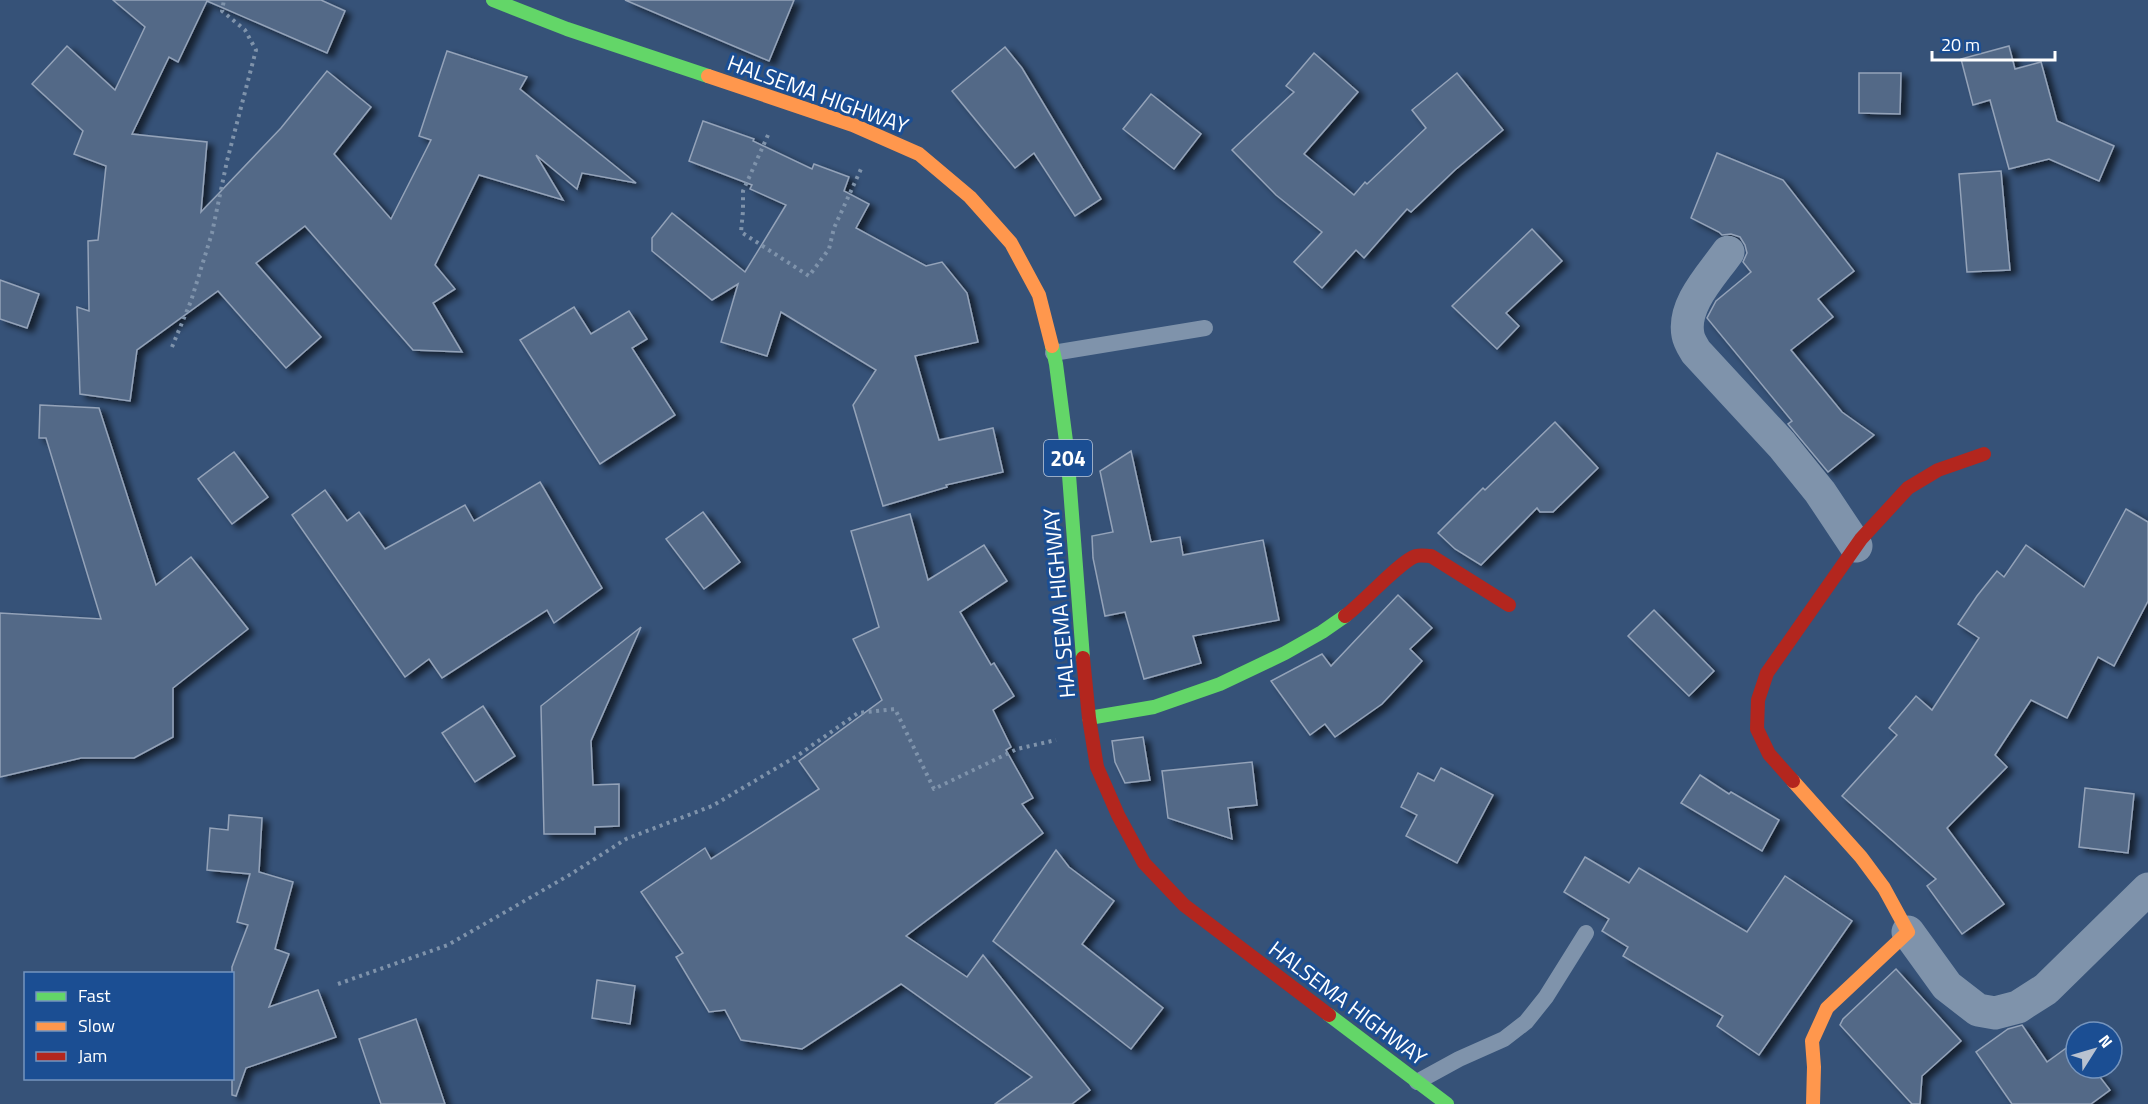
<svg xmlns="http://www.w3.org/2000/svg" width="2148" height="1104" viewBox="0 0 2148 1104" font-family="'Titillium Web',sans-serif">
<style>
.building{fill:#536987;stroke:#94a3b9;stroke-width:1.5;filter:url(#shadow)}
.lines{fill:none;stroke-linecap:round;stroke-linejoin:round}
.path{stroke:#7f93ab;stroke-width:4;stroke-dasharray:3 4.5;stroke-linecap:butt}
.lane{stroke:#7f93ab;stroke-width:16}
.street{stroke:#7f93ab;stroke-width:33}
.fast{stroke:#63d668;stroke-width:14}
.slow{stroke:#ff974d;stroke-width:14}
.jam{stroke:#b3261e;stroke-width:14}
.labels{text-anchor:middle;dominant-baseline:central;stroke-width:6;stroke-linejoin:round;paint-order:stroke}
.shield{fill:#1b4e93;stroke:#bbcadf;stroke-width:1.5}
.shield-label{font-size:21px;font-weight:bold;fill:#fff}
.street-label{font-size:22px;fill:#fff;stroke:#1b4e93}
</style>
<defs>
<filter id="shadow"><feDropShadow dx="6" dy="4" stdDeviation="3" flood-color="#0009"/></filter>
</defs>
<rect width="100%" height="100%" fill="#365278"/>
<!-- building -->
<g class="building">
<path d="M113,0H321L345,11L327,53L207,1L178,62L169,57L132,134L207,142L201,212L281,128L327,71L371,107L334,154L391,219L431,140L419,136L447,51L527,77L520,89L636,183L582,173L577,189L536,155L563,200L479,175L435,265L455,289L433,303L462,352L413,350L305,226L256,263L321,337L286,368L218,291L137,350L130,401L80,394L77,307L89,311L88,241L98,240L106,166L74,154L83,131L32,84L67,46L115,90L145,27Z"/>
<path d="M625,0H794L769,61Z"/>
<path d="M2009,46L2015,69L2041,62L2057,121L2114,146L2099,181L2049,159L2009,169L1990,100L1973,105L1961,59Z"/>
<path d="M1005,47L1022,68L1101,199L1075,216L1034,153L1015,168L952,91Z"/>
<path d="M1314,53L1358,92L1304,154L1354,195L1365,182L1367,184L1426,128L1412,110L1457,73L1503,130L1455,170L1411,212L1407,209L1364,258L1356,250L1322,288L1294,262L1322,232L1276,195L1232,150L1294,92L1286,86Z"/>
<path d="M1859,73H1901L1900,114L1859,113Z"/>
<path d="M1151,94L1201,134L1174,169L1123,129Z"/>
<path d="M703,121L754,139L753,141L812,169L814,164L849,177L844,191L869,204L856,228L926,266L942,262L967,293L978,342L915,356L939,440L993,428L1003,472L946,485L947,487L883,506L853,405L876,370L781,312L767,356L721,342L738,284L712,300L652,251V238L672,213L745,272L786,205L750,189L752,185L689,161Z"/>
<path d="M1717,153L1783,180L1854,271L1818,299L1833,317L1791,350L1842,412L1874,435L1828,472L1788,424L1792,421L1707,318L1716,301L1751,272L1743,262L1747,253L1745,245L1740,237L1731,234L1722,235L1719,232L1691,218Z"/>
<path d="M2001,171L2010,270L1967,272L1959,174Z"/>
<path d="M1532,229L1562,261L1506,313L1519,326L1497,349L1452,306Z"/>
<path d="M0,280L39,294L27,328L0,319Z"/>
<path d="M574,307L591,334L629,311L647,339L632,348L675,415L600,464L520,340Z"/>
<path d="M40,405L99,408L156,585L191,557L248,629L173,688V737L134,758H81L0,777V613L101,619L46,438H39Z"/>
<path d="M1555,422L1598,468L1553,512H1540L1537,508L1481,565L1455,549L1438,533L1483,488L1485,490Z"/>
<path d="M1131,451L1151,542L1180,537L1183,555L1263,540L1279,620L1193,636L1201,663L1144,679L1125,612L1105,616L1093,558L1092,536L1113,532L1100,471Z"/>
<path d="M234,452L268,497L232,524L198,479Z"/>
<path d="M540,482L602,588L554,623L547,610L442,678L429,659L405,677L292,515L325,490L347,521L359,512L385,549L465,505L474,521Z"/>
<path d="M2126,509L2148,522V601L2114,666L2098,657L2067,718L2031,700L1995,755L2007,767L1947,828L2004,904L1962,934L1927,886L1936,879L1842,796L1897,735L1889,728L1916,696L1932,710L1979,638L1958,624L1977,596L1997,571L2004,577L2026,545L2084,587Z"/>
<path d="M703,512L740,562L704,589L666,539Z"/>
<path d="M910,514L928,580L984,545L1007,581L960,612L991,665L994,663L1014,696L993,710L1011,747L1006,750L1033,798L1022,804L1043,833L906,936L967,977L983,955L1090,1090L1072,1104H995L1032,1077L901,984L802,1049L741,1040L725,1010L709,1012L676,957L683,953L641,892L705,848L711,859L819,789L799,761L882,700L853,639L879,627L851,531Z"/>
<path d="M1398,595L1432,628L1410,649L1422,661L1382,704L1335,737L1325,724L1310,735L1271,681L1322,654L1331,666Z"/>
<path d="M1654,610L1714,671L1689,696L1628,636Z"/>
<path d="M641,627L591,741L593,785L619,784V826L595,827V834H544L541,706Z"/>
<path d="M483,706L515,756L475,782L442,733Z"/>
<path d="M1143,737L1150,780L1125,783L1115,762L1112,741Z"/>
<path d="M1252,762L1257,805L1228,808L1232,839L1168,818L1162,771Z"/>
<path d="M1441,768L1493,795L1457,863L1406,836L1417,815L1401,807L1418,773L1434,781Z"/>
<path d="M1700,775L1729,794L1731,792L1779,820L1762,851L1681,803Z"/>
<path d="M2085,788L2134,794L2128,853L2079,847Z"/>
<path d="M229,815L262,818L259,872L293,882L275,949L289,954L269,1007L318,990L336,1037L246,1068L236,1096L232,1095V967L248,925L237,922L250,874L207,870L210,828L228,830Z"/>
<path d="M1056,850L1069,867L1114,901L1082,944L1163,1008L1131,1049L993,941Z"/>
<path d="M1585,857L1629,883L1639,868L1747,932L1785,876L1852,921L1759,1055L1717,1026L1723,1016L1623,956L1628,947L1602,931L1609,919L1564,892Z"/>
<path d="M1896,969L1961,1041L1922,1076L1920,1104H1912L1840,1025L1843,1019Z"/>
<path d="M597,980L635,986L630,1024L592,1018Z"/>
<path d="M416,1019L445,1104H381L359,1039Z"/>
<path d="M2022,1025L2047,1062L2076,1041V1068H2093L2110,1090L2091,1104H2012L1976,1052L2008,1029Z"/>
</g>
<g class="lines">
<!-- path -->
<g class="path">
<path d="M768,135L743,191V211L741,232L809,276L829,249L834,228L861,169"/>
<path d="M172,347L191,301L212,233L227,161L256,50L245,30L222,11L224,0"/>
<path d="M338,984L448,945L571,874L626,839L712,806L797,756L858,713L895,709L934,789L1017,749L1056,740"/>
</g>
<!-- lane -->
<g class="lane">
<path d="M1053,353L1205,328"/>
<path d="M1417,1082L1459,1059L1504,1039L1526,1022L1546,997L1586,933"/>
</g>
<!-- street -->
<g class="street">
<path d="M1728,252C1712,275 1682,305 1688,335C1689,341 1693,347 1696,352L1782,445L1820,492L1856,546"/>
<path d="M1908,932L1947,986L1978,1010L1995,1013L2018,1007L2046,989L2148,889"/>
</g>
<!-- fast -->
<g class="fast">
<path d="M493,0L567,29L708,76"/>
<path d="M1052,346L1056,364L1067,449L1083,658"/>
<path d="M1089,718L1154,707L1220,684L1285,653L1322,632L1345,616"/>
<path d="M1329,1015L1447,1104"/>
</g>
<!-- slow -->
<g class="slow">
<path d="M708,76L853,125L919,154L970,197L1011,243L1039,295L1052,346"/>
<path d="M1793,781L1861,857L1884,888L1908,932L1827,1008L1812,1041L1814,1067L1813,1104"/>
</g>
<!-- jam -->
<g class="jam">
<path d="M1345,616C1363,603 1400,561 1416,556C1421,555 1427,556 1431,556L1509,605"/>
<path d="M1083,658L1089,718L1097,767L1118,815L1144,863L1184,905L1329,1015"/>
<path d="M1793,781L1769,754L1757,729L1758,700L1767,673L1861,539L1908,488L1938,470L1984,454"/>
</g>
</g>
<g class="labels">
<!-- shield labels -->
<rect class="shield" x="1044" y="440" width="48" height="36" rx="4.5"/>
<g class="shield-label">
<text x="1068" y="458">204</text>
</g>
<!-- street labels -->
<g class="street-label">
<text transform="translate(818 94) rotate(20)">HALSEMA HIGHWAY</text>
<text transform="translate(1059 603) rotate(-95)">HALSEMA HIGHWAY</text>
<text transform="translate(1348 1003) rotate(37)">HALSEMA HIGHWAY</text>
</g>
</g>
<!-- legend -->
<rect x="24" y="972" width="210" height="108" fill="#1b4e93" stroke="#7695be" stroke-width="1.5"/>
<rect x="36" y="992" width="30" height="9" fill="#63d668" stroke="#7695be" stroke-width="1.5"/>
<text x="78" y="1002" font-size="18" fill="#ffffff">Fast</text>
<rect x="36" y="1022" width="30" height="9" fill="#ff974d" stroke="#7695be" stroke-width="1.5"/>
<text x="78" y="1032" font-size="18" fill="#ffffff">Slow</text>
<rect x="36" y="1052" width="30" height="9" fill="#b3261e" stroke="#7695be" stroke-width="1.5"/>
<text x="78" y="1062" font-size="18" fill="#ffffff">Jam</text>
<!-- north arrow -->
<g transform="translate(2094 1050) rotate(53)"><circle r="28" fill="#1b4e93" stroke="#7695be" stroke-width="1.5"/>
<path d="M0-4.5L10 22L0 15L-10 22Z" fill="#b9c2d0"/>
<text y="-9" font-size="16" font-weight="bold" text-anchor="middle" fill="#ffffff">N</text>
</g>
<!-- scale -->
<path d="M1932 51v9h123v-9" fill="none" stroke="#ffffff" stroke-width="3"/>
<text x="1941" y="51" font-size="18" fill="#ffffff" stroke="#1b4e93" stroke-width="4.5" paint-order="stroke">20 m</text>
</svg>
